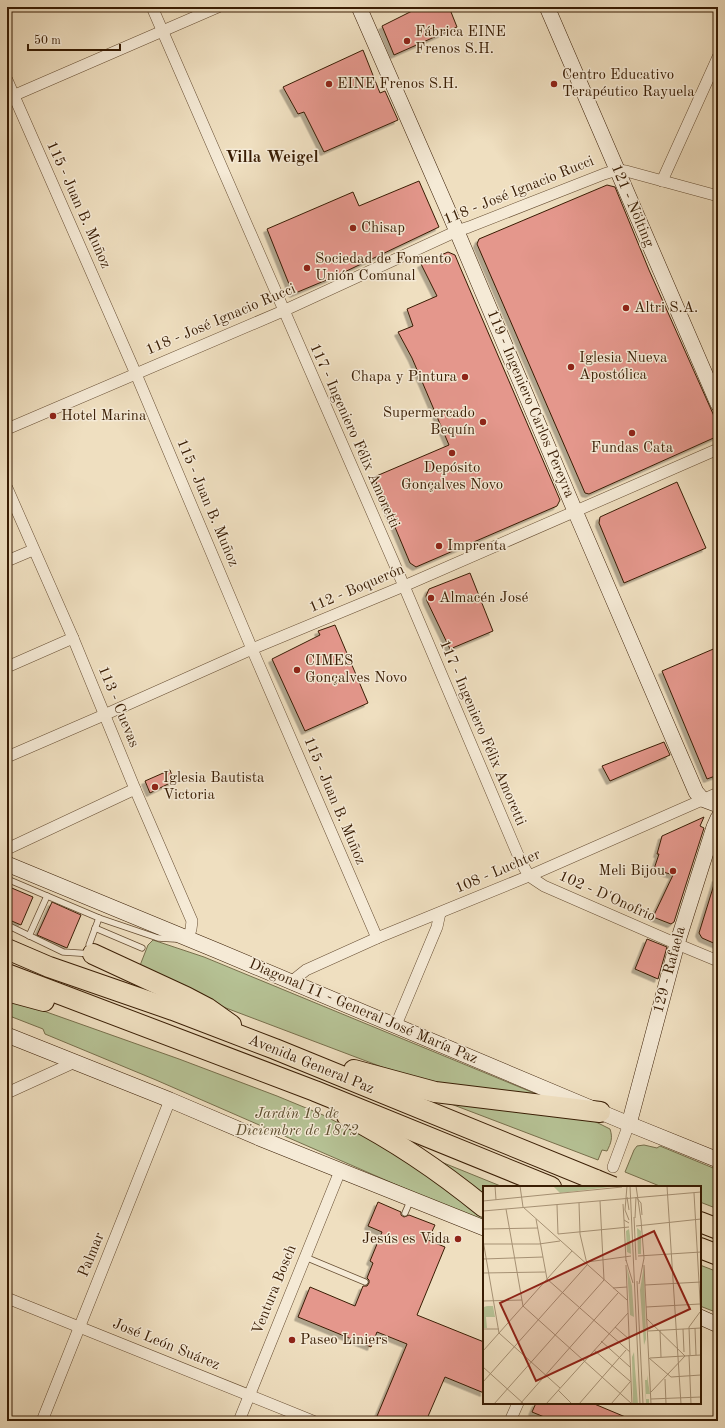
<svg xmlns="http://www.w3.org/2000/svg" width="725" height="1428" viewBox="0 0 725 1428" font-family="'Old Standard TT',serif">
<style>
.green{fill:#b6c295;stroke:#776f4c}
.building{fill:#e4978c;stroke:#381c03;filter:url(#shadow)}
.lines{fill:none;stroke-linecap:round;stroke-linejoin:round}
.lane-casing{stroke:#664d32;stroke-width:7}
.street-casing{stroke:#664d32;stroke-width:12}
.secondary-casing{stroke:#381c03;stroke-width:16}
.highway-casing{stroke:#381c03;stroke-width:22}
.lane{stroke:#f5ead6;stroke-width:5.5}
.street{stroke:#f5ead6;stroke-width:11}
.secondary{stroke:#f5ead6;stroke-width:15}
.highway{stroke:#efdfc0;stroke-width:20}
.highway-bridge-casing{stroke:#381c03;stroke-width:22;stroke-linecap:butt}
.highway-bridge{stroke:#efdfc0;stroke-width:20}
.poi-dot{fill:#8f2418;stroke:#f5ead6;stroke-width:1.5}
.labels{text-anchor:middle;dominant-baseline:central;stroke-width:3;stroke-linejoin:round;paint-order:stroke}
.poi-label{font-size:15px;fill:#381c03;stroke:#f5ead6;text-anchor:start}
.street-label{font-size:15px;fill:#381c03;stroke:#f5ead6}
.park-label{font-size:15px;font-style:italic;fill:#5e4e2f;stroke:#f5ead6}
.quarter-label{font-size:17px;font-weight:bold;fill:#381c03;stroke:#f5ead6}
.inset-road{fill:none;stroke:#a69174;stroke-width:1}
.view{fill:#8f2418;fill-opacity:0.15;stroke:#8f2418;stroke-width:2}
.inset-edge{fill:none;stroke:#381c03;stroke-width:2}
</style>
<defs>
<filter id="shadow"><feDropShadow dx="-3.5" dy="3.5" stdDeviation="0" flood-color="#0004"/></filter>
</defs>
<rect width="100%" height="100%" fill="#efdfc0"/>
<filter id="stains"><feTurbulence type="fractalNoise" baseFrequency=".005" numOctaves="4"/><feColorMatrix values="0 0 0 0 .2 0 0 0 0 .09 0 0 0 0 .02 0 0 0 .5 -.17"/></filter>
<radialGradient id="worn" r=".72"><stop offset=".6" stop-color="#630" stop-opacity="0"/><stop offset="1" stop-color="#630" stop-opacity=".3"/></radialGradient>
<!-- green -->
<g class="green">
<path d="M153,940L204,957L546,1098L447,1088L382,1067L226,1008L139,968L148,945Z"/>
<path d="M7,998L179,1059L277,1096L323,1115L410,1160L484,1218V1223L156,1080L45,1034L43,1029L7,1015Z"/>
<path d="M453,1101L594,1121L610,1129C613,1138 611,1143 607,1151L602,1150L598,1160L451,1104Z"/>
<path d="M644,1145L657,1148L660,1146L718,1170V1209L700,1202V1187H662L625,1172L634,1150L637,1146Z"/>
<path d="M424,1155L503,1187H484V1200Z"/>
<path d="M700,1265L718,1272V1313L700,1306Z"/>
</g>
<!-- building -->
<g class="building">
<path d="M420,7H449L457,27L394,55L382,26Z"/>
<path d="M363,50L380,93L385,91L398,120L324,152L304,112L298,114L283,87Z"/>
<path d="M419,181L439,227L336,276L293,294L267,229L353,192L359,206Z"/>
<path d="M607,185L615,187L649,270L718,425V436L589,494L585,493L578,477L477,244L479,239Z"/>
<path d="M448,252L455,255L460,267L560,500L557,506L416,567L410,563L374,477L449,445L412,358L398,332L413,326L407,309L437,296L421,264Z"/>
<path d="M677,482L706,548L624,583L599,523L600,517Z"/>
<path d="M470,573L493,631L450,649L427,601L426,596L429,589Z"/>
<path d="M335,625L368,703L305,731L272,659L320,635L318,631Z"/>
<path d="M718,647V775L707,779L662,671Z"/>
<path d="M664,742L670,755L610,781L602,766Z"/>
<path d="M170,770L174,781L150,793L145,781Z"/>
<path d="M704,817L700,826L704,828L674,922L671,924L653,917L673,875L654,869L659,854H657L662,836Z"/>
<path d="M716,878H718V945L702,938L699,933Z"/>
<path d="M7,886L33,897L21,925L7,919Z"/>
<path d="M52,902L81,915L67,948L37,935Z"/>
<path d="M647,939L667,947L658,979L635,969Z"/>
<path d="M378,1202L401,1212V1215L404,1217L409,1215L435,1225L428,1240L445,1247L417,1315L484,1342V1393L445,1377L426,1421H375L407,1344L377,1332L371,1347L298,1317L310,1287L355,1306L363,1286H367L369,1283V1280L367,1278L373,1263L370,1261L382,1232L368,1226Z"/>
<path d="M536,1403H592L635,1421H554L532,1412Z"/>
</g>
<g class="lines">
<!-- lane casing -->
<g class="lane-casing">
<g id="lane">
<path d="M7,879L99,918L89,945L93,954L63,952L7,925"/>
<path d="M99,918L158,938L175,939"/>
<path d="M95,928L142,948"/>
<path d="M29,936L47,896"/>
<path d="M405,1213L411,1199"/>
<path d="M305,1257L365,1282"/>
</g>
</g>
<!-- street casing -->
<g class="street-casing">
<g id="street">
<path d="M152,7L404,586L521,862L529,876L544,886L677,944L718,961"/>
<path d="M7,80L136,374L252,649L377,938"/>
<path d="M8,98L218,7"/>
<path d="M662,181L718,57"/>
<path d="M7,429L283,311L457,231L469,227L604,174L617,170L626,171L718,196"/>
<path d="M7,488L73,638L135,789L192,921L191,929L188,939"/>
<path d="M7,561L33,550"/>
<path d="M7,667L73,638"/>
<path d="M7,757L104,715L252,649L404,586L718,449"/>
<path d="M7,849L135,789"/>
<path d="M291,982L306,970L377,938L529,876L718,793"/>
<path d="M396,1025L437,927L440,913"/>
<path d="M7,1093L75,1062"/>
<path d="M613,1167L629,1124"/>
<path d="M7,1298L313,1421"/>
<path d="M42,1421L170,1100"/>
<path d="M239,1421L340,1171"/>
<path d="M510,1421L518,1403"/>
</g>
</g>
<!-- secondary casing -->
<g class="secondary-casing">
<g id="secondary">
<path d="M359,7L447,208L575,511L696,792L702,799L718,805"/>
<path d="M547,7L718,404"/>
<path d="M7,864L218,951L629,1124L718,1160"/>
<path d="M7,1035L170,1100L259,1138L484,1228"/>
<path d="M629,1124L677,944L714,827L718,818"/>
<path d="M700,1317L718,1325"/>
</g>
</g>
<!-- highway casing -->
<g class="highway-casing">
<g id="highway">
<path d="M7,949L49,967L173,1010L275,1049L596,1180"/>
<path d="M93,954L186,997L207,1008L231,1025"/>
<path d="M7,974L315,1091L551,1187"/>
<path d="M7,991L44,1001"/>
<path d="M354,1070L435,1092L600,1112"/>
<path d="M347,1116C396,1141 441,1172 484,1207"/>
<path d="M700,1222L718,1229"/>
<path d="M700,1248L718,1255"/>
</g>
</g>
<!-- lane -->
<use href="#lane" class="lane"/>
<!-- street -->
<use href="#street" class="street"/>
<!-- secondary -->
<use href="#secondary" class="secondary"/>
<!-- highway -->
<use href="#highway" class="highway"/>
<!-- highway-bridge casing -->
<g class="highway-bridge-casing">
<path id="highway-bridge" d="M596,1180L613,1187"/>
</g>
<!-- highway-bridge -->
<use href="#highway-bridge" class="highway-bridge"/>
</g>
<!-- markers -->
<g class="poi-dot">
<circle cx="407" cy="41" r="4"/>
<circle cx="329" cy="84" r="4"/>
<circle cx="554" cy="84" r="4"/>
<circle cx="353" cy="228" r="4"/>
<circle cx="307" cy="268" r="4"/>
<circle cx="626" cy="308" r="4"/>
<circle cx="571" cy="367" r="4"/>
<circle cx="465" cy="377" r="4"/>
<circle cx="53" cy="416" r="4"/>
<circle cx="483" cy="422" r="4"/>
<circle cx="632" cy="433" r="4"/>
<circle cx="452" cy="453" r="4"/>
<circle cx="439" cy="546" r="4"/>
<circle cx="431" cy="598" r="4"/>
<circle cx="297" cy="670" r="4"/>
<circle cx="155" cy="787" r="4"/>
<circle cx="673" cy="871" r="4"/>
<circle cx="458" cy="1239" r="4"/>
<circle cx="292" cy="1340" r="4"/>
</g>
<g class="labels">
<!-- poi labels -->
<g class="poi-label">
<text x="415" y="32">Fábrica EINE<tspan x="415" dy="17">Frenos S.H.</tspan></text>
<text x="562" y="75">Centro Educativo<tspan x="562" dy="17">Terapéutico Rayuela</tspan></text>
<text x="337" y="84">EINE Frenos S.H.</text>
<text x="361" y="228">Chisap</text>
<text x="315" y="259">Sociedad de Fomento<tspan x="315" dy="17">Unión Comunal</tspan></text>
<text x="634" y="308">Altri S.A.</text>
<text x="579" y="358">Iglesia Nueva<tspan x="579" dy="17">Apostólica</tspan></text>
<text x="457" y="377" text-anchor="end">Chapa y Pintura</text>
<text x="475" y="413" text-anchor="end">Supermercado<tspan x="475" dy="17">Bequín</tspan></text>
<text x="61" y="416">Hotel Marina</text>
<text x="632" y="448" text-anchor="middle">Fundas Cata</text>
<text x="452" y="468" text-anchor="middle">Depósito<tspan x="452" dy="17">Gonçalves Novo</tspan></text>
<text x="447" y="546">Imprenta</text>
<text x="439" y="598">Almacén José</text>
<text x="305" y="661">CIMES<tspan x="305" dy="17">Gonçalves Novo</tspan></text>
<text x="163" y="778">Iglesia Bautista<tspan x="163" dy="17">Victoria</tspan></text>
<text x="665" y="871" text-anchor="end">Meli Bijou</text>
<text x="450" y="1239" text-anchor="end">Jesús es Vida</text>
<text x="300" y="1340">Paseo Liniers</text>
</g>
<!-- street labels -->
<g class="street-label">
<text transform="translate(519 191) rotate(-22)">118 - José Ignacio Rucci</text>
<text transform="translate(78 205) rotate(66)">115 - Juan B. Muñoz</text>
<text transform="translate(632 206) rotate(67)">121 - Nölting</text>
<text transform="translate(221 320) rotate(-23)">118 - José Ignacio Rucci</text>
<text transform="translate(530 404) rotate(67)">119 - Ingeniero Carlos Pereyra</text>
<text transform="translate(354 436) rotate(66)">117 - Ingeniero Félix Amoretti</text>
<text transform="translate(207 503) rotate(67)">115 - Juan B. Muñoz</text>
<text transform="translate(357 589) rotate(-23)">112 - Boquerón</text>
<text transform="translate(118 707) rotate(68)">113 - Cuevas</text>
<text transform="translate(482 733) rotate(67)">117 - Ingeniero Félix Amoretti</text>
<text transform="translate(334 801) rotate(67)">115 - Juan B. Muñoz</text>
<text transform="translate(498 872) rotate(-23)">108 - Luchter</text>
<text transform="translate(607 897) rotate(24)">102 - D'Onofrio</text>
<text transform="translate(670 970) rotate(-75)">129 - Rafaela</text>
<text transform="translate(363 1012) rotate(23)">Diagonal 11 - General José María Paz</text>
<text transform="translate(311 1065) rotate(22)">Avenida General Paz</text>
<text transform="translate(92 1255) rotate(-68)">Palmar</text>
<text transform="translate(275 1290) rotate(-68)">Ventura Bosch</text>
<text transform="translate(166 1345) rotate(22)">José León Suárez</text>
</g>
<!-- park labels -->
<g class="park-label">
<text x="297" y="1114">Jardín 18 de<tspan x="297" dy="17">Diciembre de 1872</tspan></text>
</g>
<!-- quarter labels -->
<g class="quarter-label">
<text x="272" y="157">Villa Weigel</text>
</g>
</g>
<!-- overview -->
<g transform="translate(483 1186)">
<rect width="218" height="218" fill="#efdfc0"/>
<path d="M70,0H135L77,7ZM154,42L158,45V68H155ZM146,43L147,50L148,68L144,66L143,45ZM161,79L163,153L161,159L157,104ZM144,81L149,100L151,131L147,129ZM4,120H10L12,131H3L4,142H0L1,121ZM151,166L152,182L155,218H150V212L149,171ZM164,189L167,208H163V213H166V217L163,218L162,194H164Z" fill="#b6c295"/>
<path class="inset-road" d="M12,0L13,14M37,0L40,21L144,114M144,0L142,24L146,34M147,0L157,218M153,0L158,34M184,0L198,218M211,7L218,132M144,11L146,24M153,11L158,17L159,29M0,15L139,1M96,17L97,48L104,78M140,18L141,34L146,37M74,19L75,48M23,23L40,120L149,218M0,25L218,6M151,31L153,74M152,32L153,11M53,33L64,93L147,166M141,34L143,75M158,34L161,72M153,40L218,33M0,43L55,42M75,48L146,41M0,54L16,147L77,202M1,58H56L77,55M155,70L218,66M0,73L60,71M143,74L150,97M104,76L148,70M143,79L149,218M161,79L168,218M0,87L62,86M154,95L160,218M156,98L161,72M162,99L218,96M130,102L144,101M0,115L39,114M163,121L217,118M164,133L202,170L168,206M132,141L146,153M212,142L213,169M0,143H16M200,143L201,166M177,144L178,171M165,145L218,142M118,155L147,181M111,164L148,196M0,165L89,65M206,169L208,218M207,169L206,141L217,126M166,172L188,191L218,189M167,172L218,169M0,181L41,218M182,193L183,218M0,196L104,79M75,204L89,218M168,213L218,211M11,218L121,94L117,15M37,218L135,107M63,218L145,127M96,218L143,164M128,218L147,196"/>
<path class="view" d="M171,45L207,123L53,195L17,117Z"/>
<rect width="218" height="218" class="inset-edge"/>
</g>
<!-- margin -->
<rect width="725" height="1428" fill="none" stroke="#efdfc0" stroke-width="24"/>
<rect x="8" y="8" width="709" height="1412" fill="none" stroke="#381c03" stroke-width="2"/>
<rect x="12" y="12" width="701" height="1404" fill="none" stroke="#381c03"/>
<!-- scale -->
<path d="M28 44v6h92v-6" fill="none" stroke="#381c03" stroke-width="2"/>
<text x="34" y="44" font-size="12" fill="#381c03" stroke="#f5ead6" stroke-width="3" paint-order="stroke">50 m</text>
<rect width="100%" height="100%" filter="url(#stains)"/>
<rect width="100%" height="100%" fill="url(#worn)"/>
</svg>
